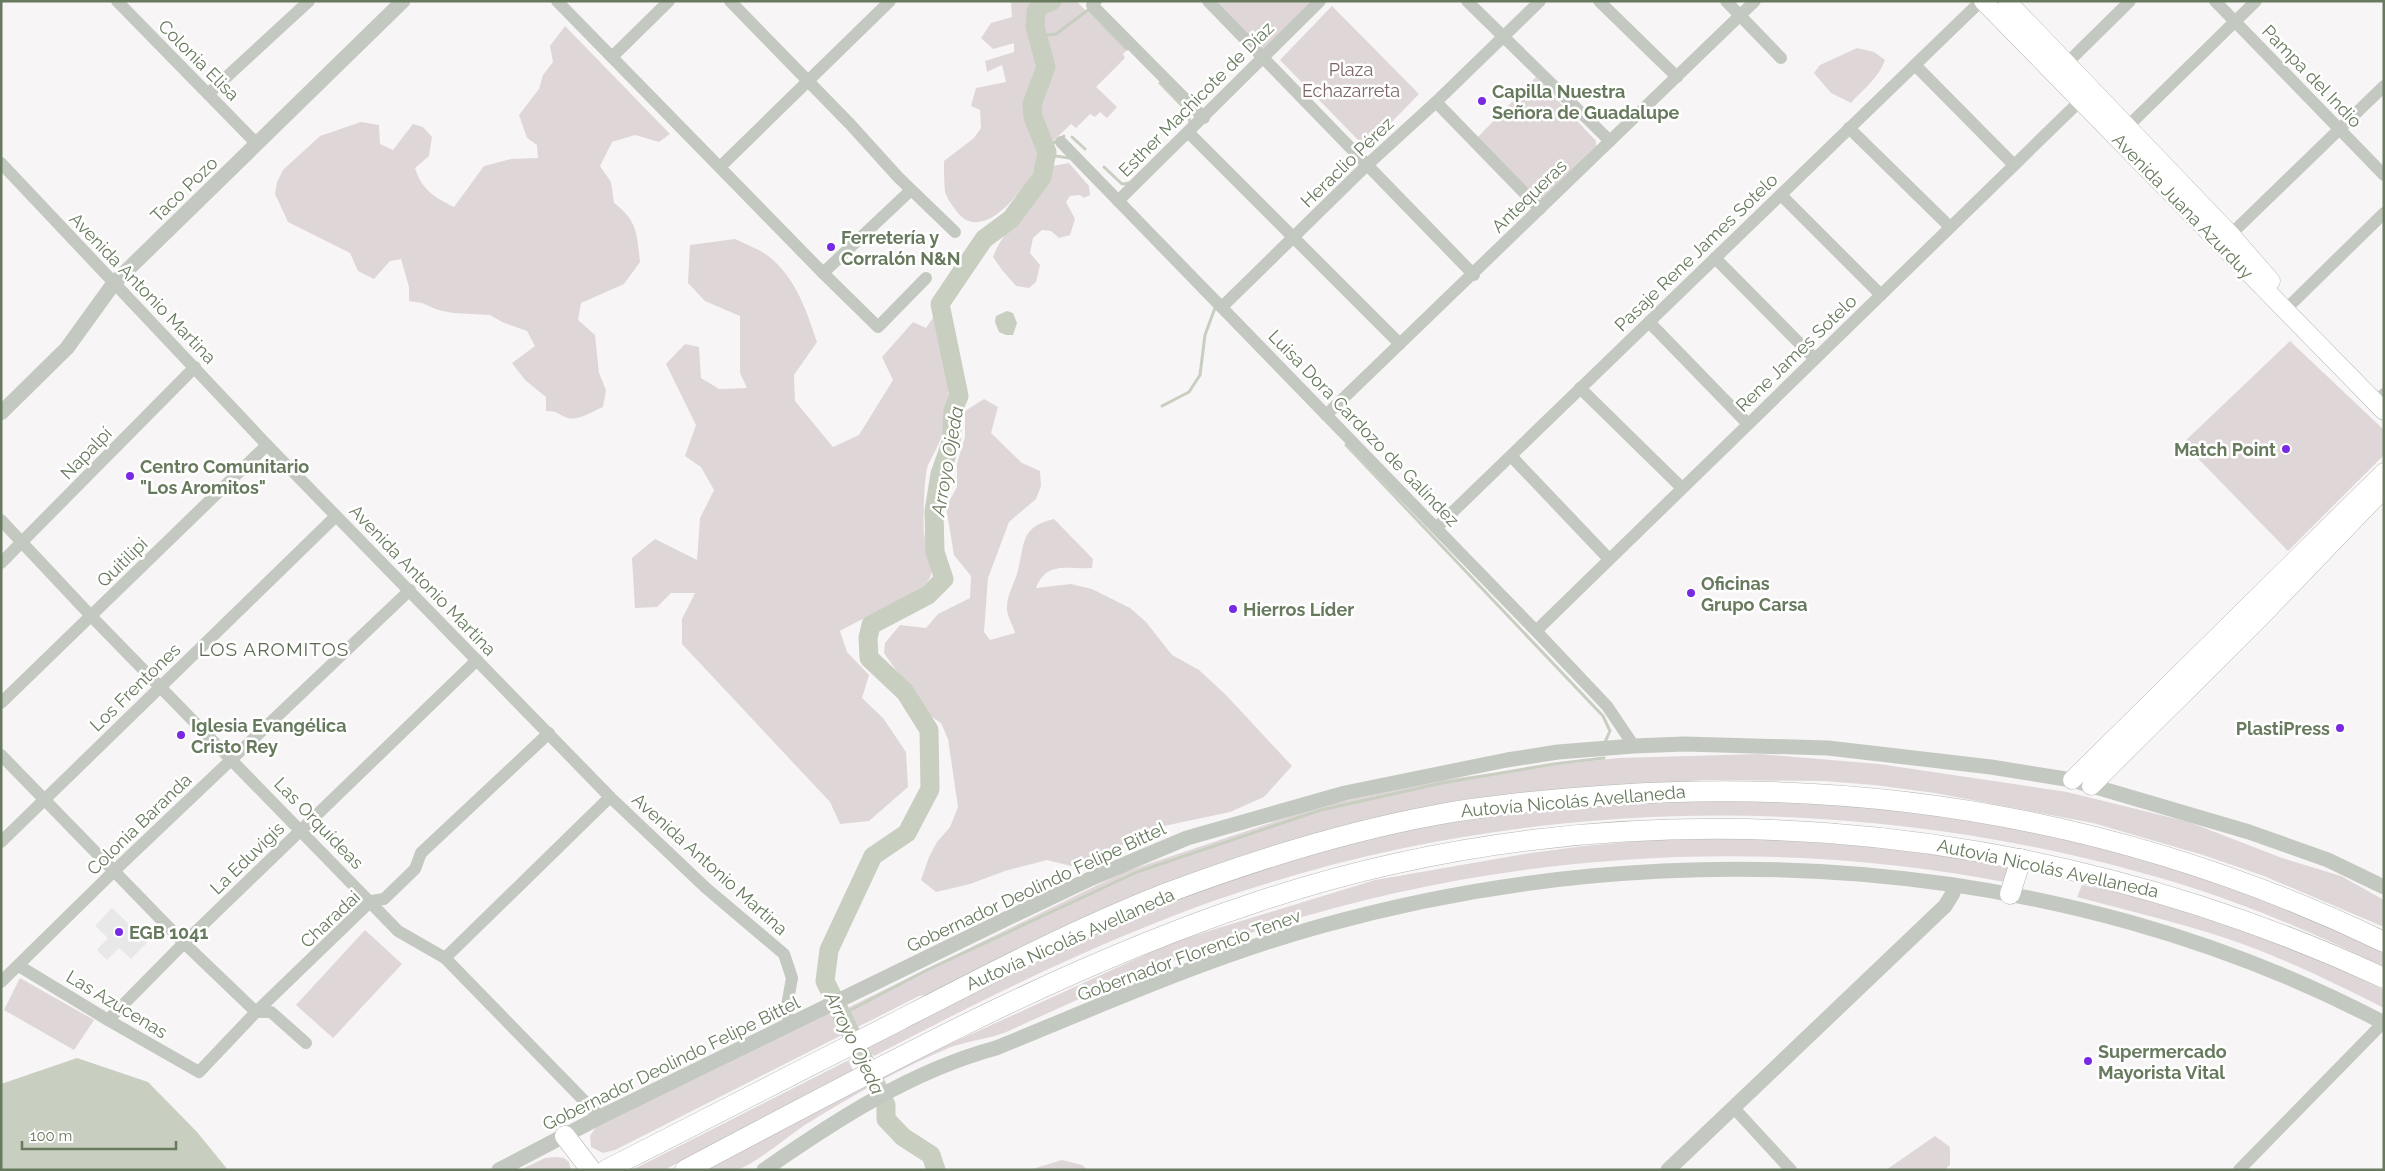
<svg xmlns="http://www.w3.org/2000/svg" width="2385" height="1171" viewBox="0 0 2385 1171" font-family="Raleway,sans-serif">
<style>
.built{fill:#e8e8e8}
.green{fill:#dfd6d8}
.water{fill:#c8cec0}
.lines{fill:none;stroke-linecap:round;stroke-linejoin:round}
.stream{stroke:#c8cec0;stroke-width:3}
.river{stroke:#c8cec0;stroke-width:19}
.secondary-casing{stroke:#b5bcb0;stroke-width:19}
.trunk-casing{stroke:#b3b8af;stroke-width:21}
.minor{stroke:#c3c9c0;stroke-width:12}
.tertiary{stroke:#c3c9c0;stroke-width:15}
.secondary{stroke:#fff;stroke-width:18}
.trunk{stroke:#fff;stroke-width:20}
.poi-dot{fill:#7928e4;stroke:#fff;stroke-width:2}
.labels{text-anchor:middle;dominant-baseline:central;stroke-width:5;stroke-linejoin:round;paint-order:stroke}
.street-label{font-size:18px;fill:#687a5e;stroke:#fff}
.park-label{font-size:18px;fill:#7d6566;stroke:#fff}
.poi-label{font-size:18px;font-weight:bold;fill:#687a5e;stroke:#fff;text-anchor:start}
.water-label{font-size:19px;font-style:italic;fill:#6d7b5e;stroke:#fff}
.neighbourhood-label{font-size:19px;letter-spacing:1px;fill:#5d6b54;stroke:#fff}
</style>
<rect width="100%" height="100%" fill="#f8f5f7"/>
<!-- built -->
<path class="built" d="M112,908L148,942L131,959L119,948L107,960L97,950L108,938L95,926Z"/>
<!-- green -->
<g class="green">
<path d="M1008,1H1045L1031,13L1033,36L1042,58L1041,72L1030,103L1027,123L1037,138L1042,158C1030,180 986,248 957,212C953,206 947,199 945,192C944,182 944,171 944,161L974,138L981,128L980,110L971,106L976,88L1006,82L1002,65L987,72L985,61L1014,52V43L993,49L981,38L991,23L1012,17L1011,2Z"/>
<path d="M1059,1H1076L1127,50L1123,54L1125,58L1096,87L1117,107L1107,118L1100,112L1095,117L1090,114L1076,128L1071,124L1050,144L1040,123L1038,99L1051,67L1039,11Z"/>
<path d="M1214,1H1313L1266,49H1259Z"/>
<path d="M1332,6L1419,94L1366,148L1280,60Z"/>
<path d="M565,26L670,134L659,142L635,135L612,142L600,166L611,182L614,203C638,221 637,235 640,262L624,284L581,303L578,320L595,335L599,373L606,390L603,407C593,411 579,421 568,418C558,415 559,411 546,411V397L525,380L512,363L535,346L527,331L502,322L490,315L453,313L438,310L422,303L409,301V287L401,259L390,261L374,279L358,271L350,253L288,222L275,194L277,182L283,170L320,136L361,122L379,125L380,144L393,150L413,124L423,127L432,137L429,156L415,168C422,190 434,197 454,207L484,166L511,159L538,158L537,145L527,138L519,115L539,89L543,75L553,62L550,46Z"/>
<path d="M1857,48L1874,52L1885,60C1879,78 1863,89 1851,103L1831,93L1814,73L1820,65Z"/>
<path d="M1536,77L1596,141V146L1544,199H1536L1477,138Z"/>
<path d="M1069,163L1089,186L1090,195L1084,198L1080,195L1070,196L1066,202L1075,219L1070,235L1059,238L1051,231L1042,230L1033,238L1030,253L1040,265L1036,282L1029,288L1016,286L1002,270L993,257C1003,229 1028,212 1044,188C1048,183 1050,173 1052,166Z"/>
<path d="M735,239C745,244 758,249 767,255C796,277 806,310 817,342L794,375L795,401L833,447L859,435L893,380L882,357L913,322L926,328L935,315L938,321L950,402C942,413 945,425 941,438C938,447 932,456 928,465C924,475 923,522 924,533C926,548 938,568 928,581C912,602 864,616 840,631L847,652L869,675L862,698L883,718L906,752L908,787L869,821L840,824L830,802L682,644V619L695,593H671L657,607L635,608L632,558L655,539L697,560L700,518L714,490L701,467L685,456L696,425L666,364L685,344L699,347L701,378L719,389L747,388L740,373V316L705,301L688,283L690,245Z"/>
<path d="M2290,341L2384,430V455L2288,551L2183,443Z"/>
<path d="M984,399L998,407L991,433L1022,463L1040,471L1041,486L1036,499L1009,522L988,578L984,632L990,640L1015,633C1013,625 1006,615 1007,607C1007,594 1015,583 1018,570C1025,543 1020,527 1054,519L1093,559L1092,568C1068,570 1047,560 1036,588L1071,584L1092,589L1130,608L1146,622L1172,655L1199,670L1226,695L1292,766L1264,797L1230,812L1150,829L1107,854L1071,866L1047,860L1005,871L970,884L936,892L921,880L929,857L937,842L950,827L958,807L948,739L941,723L926,713L884,653L885,643L900,625L926,628L938,614L970,598L971,576L954,555L946,507L957,487V463L965,437V411Z"/>
<path d="M1760,754L1879,764L2067,792L2189,822L2282,858L2341,876L2384,900V927L2264,876L2203,855L2093,823L1935,793L1874,785L1824,781L1704,780L1494,797L1062,928L927,995L919,996L615,1150L603,1153L591,1147L590,1136L598,1124L828,1010L833,1015L1124,872L1321,806L1441,780L1554,765L1618,758Z"/>
<path d="M1635,800H1841L2047,832L2208,875L2384,949V967C2322,937 2258,909 2193,888C1886,791 1550,791 1243,891C1115,933 993,994 874,1056L872,1054L858,1062L848,1060L854,1072L664,1170H632L847,1061L867,1044L1059,948L1180,897L1290,859L1430,824L1505,812Z"/>
<path d="M1706,839H1768L1916,850L2017,869L2010,883C1762,835 1500,852 1260,930C1199,950 1139,974 1079,999C1054,1010 1029,1022 1004,1033C987,1039 968,1041 951,1047C903,1067 848,1098 805,1125C788,1136 752,1167 735,1170C724,1171 712,1170 701,1170L884,1074L1173,942L1375,880L1531,853L1584,846L1650,840Z"/>
<path d="M2082,885L2156,898L2314,957L2384,990V1008C2342,987 2300,966 2256,949C2198,927 2137,913 2077,897Z"/>
<path d="M365,930L402,964L333,1038L296,1005Z"/>
<path d="M20,978L94,1020L74,1050L4,1010Z"/>
<path d="M1935,1136L1950,1147V1165L1944,1170H1886Z"/>
<path d="M556,1157L564,1158L569,1162L571,1170H520L545,1158Z"/>
<path d="M1062,1160L1082,1165L1088,1170H1029Z"/>
</g>
<!-- water -->
<g class="water">
<path d="M1007,311L1013,313L1017,323L1013,335H1006L999,332L995,322L996,316Z"/>
<path d="M77,1058L148,1082L197,1132L228,1170H1V1084Z"/>
</g>
<g class="lines">
<!-- stream -->
<g class="stream">
<path d="M1038,36L1056,34L1088,10L1127,49"/>
<path d="M1160,83L1188,112L1190,123"/>
<path d="M1072,137L1085,149"/>
<path d="M1046,148L1064,136"/>
<path d="M1045,162L1056,156L1069,158"/>
<path d="M1104,167L1122,184L1129,183"/>
<path d="M1162,406L1189,392L1200,375L1205,335L1215,308"/>
<path d="M1346,445L1603,716L1610,731L1605,742"/>
<path d="M843,1014L927,970L1137,872L1321,810L1442,783L1554,764L1604,758"/>
</g>
<!-- river -->
<path class="river" d="M936,1170L931,1155L903,1137L886,1119V1105L825,981L829,950L873,856L907,833L930,789L929,730L905,692L869,658L868,638L871,625L928,595L944,579L935,552L934,511L940,474L951,443L953,410L959,396L940,304L984,239L1011,219L1042,177L1047,152L1033,117L1032,104L1046,67L1035,27L1036,11L1042,5L1052,1"/>
<!-- secondary casing -->
<g class="secondary-casing">
<g id="secondary">
<path d="M1983,1L2384,411"/>
<path d="M2007,1L2231,235L2271,281"/>
<path d="M2072,780L2384,472"/>
<path d="M2091,786L2260,618L2384,489"/>
</g>
</g>
<!-- trunk casing -->
<g class="trunk-casing">
<g id="trunk">
<path d="M2010,894L2021,859"/>
<path d="M565,1136L591,1170"/>
<path d="M606,1170C704,1119 802,1070 900,1020C987,975 1073,930 1164,894C1252,861 1343,832 1436,815C1494,804 1554,799 1614,795C1883,777 2141,825 2384,942"/>
<path d="M685,1170C870,1073 1055,969 1254,903C1622,779 2033,815 2384,978"/>
</g>
</g>
<!-- minor -->
<g class="minor">
<path d="M117,1L257,144"/>
<path d="M557,1L823,273L878,327L926,278"/>
<path d="M730,1L850,124L898,177L955,232"/>
<path d="M1096,1L1092,5L1204,118"/>
<path d="M1208,1L1474,275"/>
<path d="M1467,1L1610,141"/>
<path d="M1599,1L1677,77"/>
<path d="M1726,1L1781,58"/>
<path d="M2215,1L2384,175"/>
<path d="M612,57L669,1"/>
<path d="M1915,65L2014,165"/>
<path d="M2062,68L2130,1"/>
<path d="M208,94L309,1"/>
<path d="M1436,102L1540,209"/>
<path d="M1849,128L1950,227"/>
<path d="M2122,132L2256,1"/>
<path d="M1189,133L1400,344"/>
<path d="M1061,142L1536,631L1607,706L1634,746"/>
<path d="M1,163L267,445L610,797L706,888L784,954L792,978L786,1011L790,1024"/>
<path d="M720,167L890,1"/>
<path d="M1781,195L1881,295"/>
<path d="M1118,201L1320,1"/>
<path d="M2226,239L2384,86"/>
<path d="M1715,258L1815,359"/>
<path d="M823,273L911,190"/>
<path d="M1222,307L1367,165L1436,102L1540,1"/>
<path d="M2284,311L2384,213"/>
<path d="M1649,322L1748,424"/>
<path d="M1580,388L1682,488"/>
<path d="M2382,396L2384,394"/>
<path d="M1326,415L1755,1"/>
<path d="M1511,456L1609,559"/>
<path d="M1,520L92,617L398,931L445,958L600,1117"/>
<path d="M1436,528L1981,1"/>
<path d="M1,563L195,367"/>
<path d="M1536,631L2081,100"/>
<path d="M1,703L267,445"/>
<path d="M1,755L184,943L256,1012H271L306,1043"/>
<path d="M1,842L336,516"/>
<path d="M445,958L610,797"/>
<path d="M19,966L108,1020L199,1072L256,1012L371,901L384,899L415,869L421,853L549,733"/>
<path d="M1,982L113,872L410,590"/>
<path d="M108,1020L184,943L477,660"/>
<path d="M1733,1107L1791,1170"/>
<path d="M2239,1170L2383,1023"/>
</g>
<!-- tertiary -->
<g class="tertiary">
<path d="M1,413L67,348L114,283L403,1"/>
<path d="M499,1170L600,1117L1010,917L1092,878L1187,838L1345,793L1507,760L1558,752L1634,746L1684,744L1828,748L1991,767L2072,780L2249,832L2328,860L2384,887"/>
<path d="M764,1170C836,1120 911,1071 996,1048C1102,1005 1209,957 1321,926C1668,829 2062,853 2384,1023"/>
<path d="M1668,1170L1945,906L1953,893L1954,886"/>
</g>
<!-- secondary -->
<use href="#secondary" class="secondary"/>
<!-- trunk -->
<use href="#trunk" class="trunk"/>
</g>
<!-- markers -->
<g class="poi-dot">
<circle cx="1482" cy="101" r="5"/>
<circle cx="831" cy="247" r="5"/>
<circle cx="2286" cy="449" r="5"/>
<circle cx="130" cy="476" r="5"/>
<circle cx="1691" cy="593" r="5"/>
<circle cx="1233" cy="609" r="5"/>
<circle cx="2340" cy="728" r="5"/>
<circle cx="181" cy="735" r="5"/>
<circle cx="119" cy="932" r="5"/>
<circle cx="2088" cy="1061" r="5"/>
</g>
<g class="labels">
<!-- street labels -->
<g class="street-label">
<text transform="translate(199 60) rotate(45)">Colonia Elisa</text>
<text transform="translate(2312 76) rotate(46)">Pampa del Indio</text>
<text transform="translate(1196 99) rotate(-45)">Esther Machicote de Díaz</text>
<text transform="translate(1347 162) rotate(-44)">Heraclio Pérez</text>
<text transform="translate(184 189) rotate(-44)">Taco Pozo</text>
<text transform="translate(1529 196) rotate(-44)">Antequeras</text>
<text transform="translate(2183 206) rotate(46)">Avenida Juana Azurduy</text>
<text transform="translate(1696 252) rotate(-44)">Pasaje Rene James Sotelo</text>
<text transform="translate(143 288) rotate(46)">Avenida Antonio Martina</text>
<text transform="translate(1796 353) rotate(-44)">Rene James Sotelo</text>
<text transform="translate(1364 428) rotate(46)">Luisa Dora Cardozo de Galíndez</text>
<text transform="translate(86 453) rotate(-46)">Napalpí</text>
<text transform="translate(122 562) rotate(-44)">Quitilipi</text>
<text transform="translate(423 580) rotate(46)">Avenida Antonio Martina</text>
<text transform="translate(135 687) rotate(-44)">Los Frentones</text>
<text transform="translate(1573 801) rotate(-5)">Autovía Nicolás Avellaneda</text>
<text transform="translate(319 823) rotate(46)">Las Orquídeas</text>
<text transform="translate(139 824) rotate(-44)">Colonia Baranda</text>
<text transform="translate(247 858) rotate(-44)">La Eduvigis</text>
<text transform="translate(710 864) rotate(42)">Avenida Antonio Martina</text>
<text transform="translate(2048 868) rotate(12)">Autovía Nicolás Avellaneda</text>
<text transform="translate(1036 887) rotate(-25)">Gobernador Deolindo Felipe Bittel</text>
<text transform="translate(330 919) rotate(-43)">Charadai</text>
<text transform="translate(1070 939) rotate(-24)">Autovía Nicolás Avellaneda</text>
<text transform="translate(1189 955) rotate(-20)">Gobernador Florencio Tenev</text>
<text transform="translate(117 1004) rotate(31)">Las Azucenas</text>
<text transform="translate(671 1063) rotate(-26)">Gobernador Deolindo Felipe Bittel</text>
</g>
<!-- park labels -->
<g class="park-label">
<text x="1351" y="69">Plaza<tspan x="1351" dy="21">Echazarreta</tspan></text>
</g>
<!-- poi labels -->
<g class="poi-label">
<text x="1492" y="91">Capilla Nuestra<tspan x="1492" dy="21">Señora de Guadalupe</tspan></text>
<text x="841" y="237">Ferretería y<tspan x="841" dy="21">Corralón N&amp;N</tspan></text>
<text x="2276" y="449" text-anchor="end">Match Point</text>
<text x="140" y="466">Centro Comunitario<tspan x="140" dy="21">"Los Aromitos"</tspan></text>
<text x="1701" y="583">Oficinas<tspan x="1701" dy="21">Grupo Carsa</tspan></text>
<text x="1243" y="609">Hierros Líder</text>
<text x="191" y="725">Iglesia Evangélica<tspan x="191" dy="21">Cristo Rey</tspan></text>
<text x="2330" y="728" text-anchor="end">PlastiPress</text>
<text x="129" y="932">EGB 1041</text>
<text x="2098" y="1051">Supermercado<tspan x="2098" dy="21">Mayorista Vital</tspan></text>
</g>
<!-- water labels -->
<g class="water-label">
<text transform="translate(947 461) rotate(-80)">Arroyo Ojeda</text>
<text transform="translate(855 1043) rotate(64)">Arroyo Ojeda</text>
</g>
<!-- neighbourhood labels -->
<g class="neighbourhood-label">
<text x="274" y="649">LOS AROMITOS</text>
</g>
</g>
<!-- border -->
<rect width="2385" height="1171" fill="none" stroke="#687a5e" stroke-width="5"/>
<!-- scale -->
<path d="M22 1141v8h154v-8" fill="none" stroke="#687a5e" stroke-width="2.5"/>
<text x="30" y="1141" font-size="15" fill="#687a5e" stroke="#ffffff" stroke-width="4" paint-order="stroke">100 m</text>
</svg>
